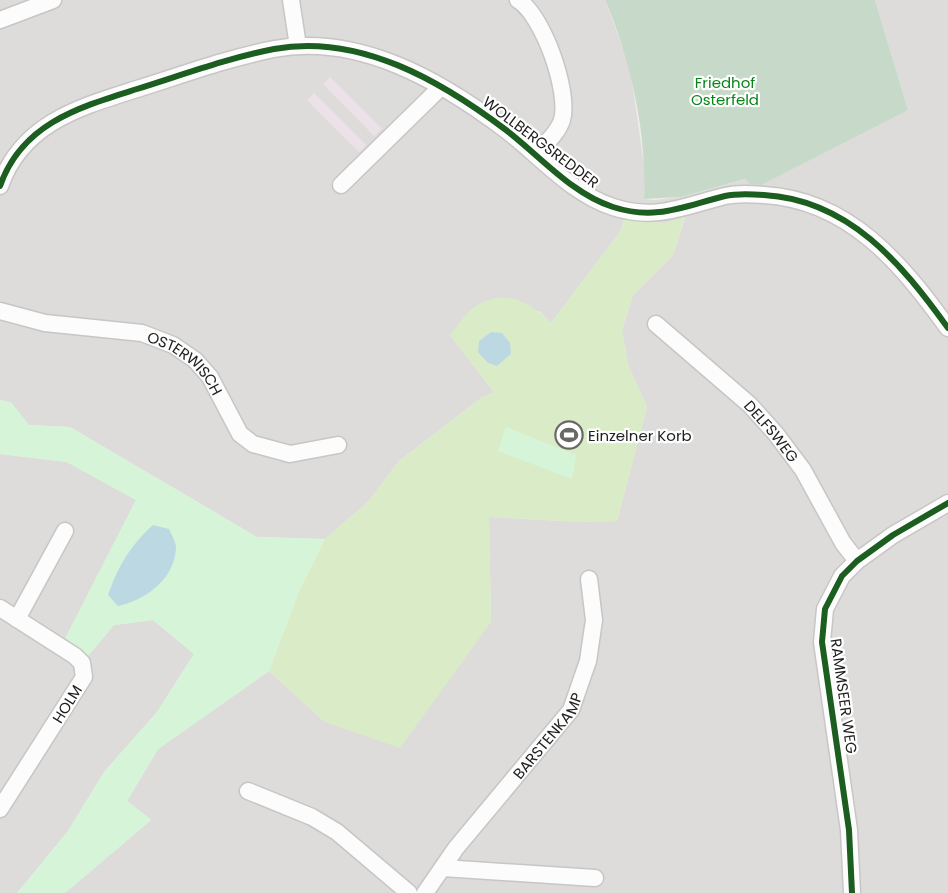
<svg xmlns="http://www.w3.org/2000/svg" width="948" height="893" viewBox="0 0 948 893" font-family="Poppins,sans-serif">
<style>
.residential{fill:#dddcda}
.industrial{fill:#ece1e7}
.religious{fill:#dcdcda}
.grass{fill:#d9ecc7}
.cemetery{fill:#c7dac9}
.park{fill:#d6f5d8}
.water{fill:#bcd9e3}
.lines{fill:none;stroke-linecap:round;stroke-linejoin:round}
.minor-casing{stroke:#c7c6c5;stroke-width:19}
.minor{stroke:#fcfcfc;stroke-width:16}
.cycleway-casing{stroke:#fff;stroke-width:9}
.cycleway{stroke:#1b5e20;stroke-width:6}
.labels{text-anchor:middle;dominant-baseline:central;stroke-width:4.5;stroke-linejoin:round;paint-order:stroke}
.park-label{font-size:15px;fill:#088418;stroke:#fff}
.street-label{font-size:15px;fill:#202020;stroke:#fff}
.poi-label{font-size:15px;fill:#202020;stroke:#fff;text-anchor:start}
</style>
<rect width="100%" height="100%" fill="#eeede9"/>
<!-- residential -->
<g class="residential">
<path d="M0,0H605L630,67L645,172L644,199L655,200L681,197L746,179L908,110L875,0H948V893H65L151,820L127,801L158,749L269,671L325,722L491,622L489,517L580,522L617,521L647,407L628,365L622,330L633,295L673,255L685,218L665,223L624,220L620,232L551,323L539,311L450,335L494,392L481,398L399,461L368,502L325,539L257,537L70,427L29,425L11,403L0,400Z"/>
<path d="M0,454L67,462L136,500L61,648L82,663L114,625L153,620L194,654L157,712L104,772L68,831L17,893H0Z"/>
</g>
<!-- industrial -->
<g class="industrial">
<path d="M330,77L382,129L374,136L323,84Z"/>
<path d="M314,93L366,145L359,152L307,100Z"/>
</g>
<!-- religious -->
<path class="religious" d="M383,75L409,101L387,122L361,97Z"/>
<!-- grass -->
<path class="grass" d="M685,217L673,255L633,295L622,330L628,365L647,407L617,521L580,522L489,517L491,622L400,748L325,722L269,671L299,591L325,539L368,502L399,461L481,398L494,392L450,335C457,327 464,315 473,308C502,287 528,300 551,323L620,232L624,220L665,223Z"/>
<!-- cemetery -->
<path class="cemetery" d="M605,0H875L908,110L761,185L750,184L745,179L681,197L644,199C647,134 631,60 605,0Z"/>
<!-- park -->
<g class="park">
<path d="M0,400L11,402L29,425L70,427L257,537L325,539L299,591L269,671L158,749L127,801L151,820L65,893H17L68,831L104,772L157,712L194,654L153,620L114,625L82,663L60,648L136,500L67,462L0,454Z"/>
<path d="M506,427L576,455L572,479L498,451Z"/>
</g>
<!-- water -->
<g class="water">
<path d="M491,332L502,333L510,343L511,354L497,366L488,363L478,352L479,341Z"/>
<path d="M153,525L169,529C171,534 176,542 176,547C175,579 146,600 118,606L108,595C119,565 129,547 153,525Z"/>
</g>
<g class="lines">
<!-- minor casing -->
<g class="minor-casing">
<g id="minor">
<path d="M291,0L298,46"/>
<path d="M518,0C543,15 570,92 562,120C558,133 545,144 536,154"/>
<path d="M0,20L53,0"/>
<path d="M341,185L441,87"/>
<path d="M0,186C22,123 80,107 137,89C182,75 228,58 274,49C359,33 441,81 506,130C540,156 572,194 613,207C656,221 684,206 725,196C738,193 751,194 764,195C849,200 901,263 948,328"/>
<path id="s1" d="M0,311L45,323L142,333L173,345L195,360L210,377L240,434L253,444L290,454L338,445"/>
<path id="s2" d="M656,324L750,405L776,434L803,470L843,543L857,561"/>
<path d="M0,608L75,656L82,663L84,677L0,809"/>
<path d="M17,619L65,531"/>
<path d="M248,791L312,817L337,832L409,893"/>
<path d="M443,868L595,878"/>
<path id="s3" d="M425,893L456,848L571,710L588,661L594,620L589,579"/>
<path d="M852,893L849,830L822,642L825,609L842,576L857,561L893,535L948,503"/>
</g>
</g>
<!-- minor -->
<use href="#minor" class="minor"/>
<!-- cycleway casing -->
<g class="cycleway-casing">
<g id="cycleway">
<path d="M0,186C22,123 80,107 137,89C182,75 228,58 274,49C359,33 441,81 506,130C540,156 572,194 613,207C656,221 684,206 725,196C738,193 751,194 764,195C849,200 901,263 948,328"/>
<path d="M852,893L849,830L822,642L825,609L842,576L857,561L893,535L948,503"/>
</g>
</g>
<!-- cycleway -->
<use href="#cycleway" class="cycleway"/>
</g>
<!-- icons -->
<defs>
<g id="stadium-ring" transform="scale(1.4375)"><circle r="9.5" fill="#fff" stroke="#686866" stroke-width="1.5"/><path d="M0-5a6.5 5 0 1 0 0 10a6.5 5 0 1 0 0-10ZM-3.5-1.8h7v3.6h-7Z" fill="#686866"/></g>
</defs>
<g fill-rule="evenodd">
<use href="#stadium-ring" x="569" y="435"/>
</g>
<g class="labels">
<!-- park labels -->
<g class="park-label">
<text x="725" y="82">Friedhof<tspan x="725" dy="17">Osterfeld</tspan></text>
</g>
<!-- street labels -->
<g class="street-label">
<text transform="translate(541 142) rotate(37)">WOLLBERGSREDDER</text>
<text stroke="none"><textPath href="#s1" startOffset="198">OSTERWISCH</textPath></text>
<text stroke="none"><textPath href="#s2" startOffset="158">DELFSWEG</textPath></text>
<text transform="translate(844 696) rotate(82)">RAMMSEER WEG</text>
<text transform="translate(67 704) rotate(-58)">HOLM</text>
<text stroke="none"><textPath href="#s3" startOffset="200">BARSTENKAMP</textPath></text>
</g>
<!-- poi labels -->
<g class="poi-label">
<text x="588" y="435">Einzelner Korb</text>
</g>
</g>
</svg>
